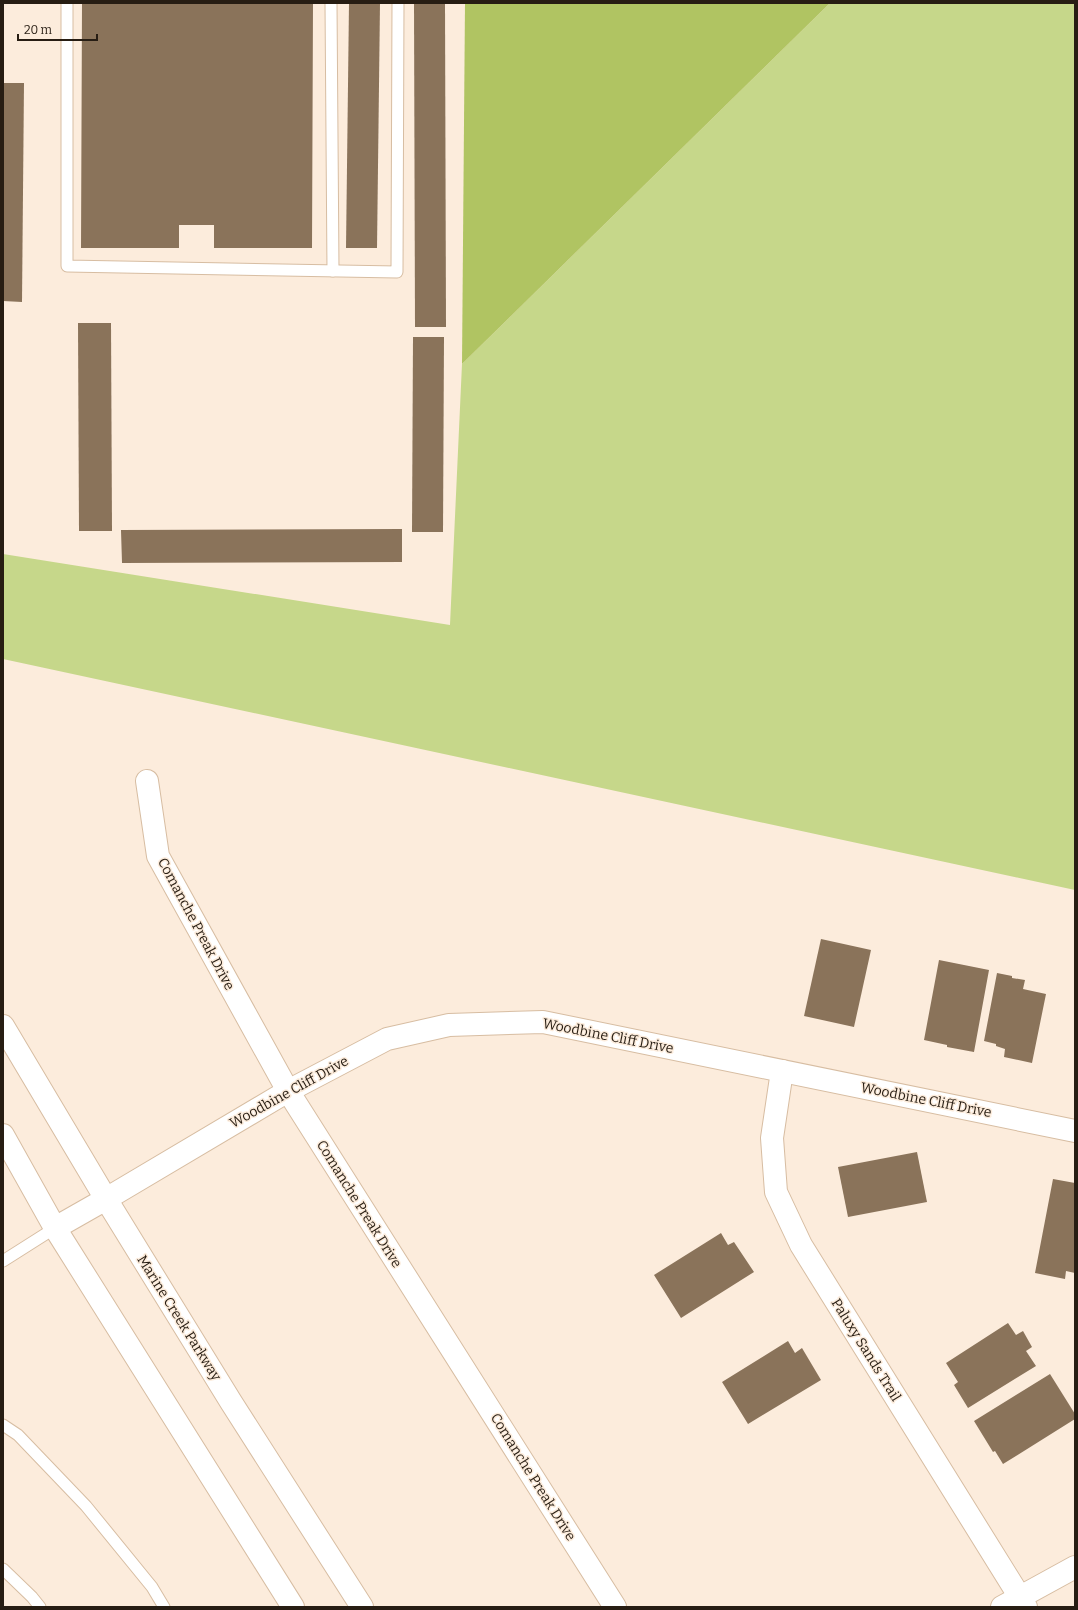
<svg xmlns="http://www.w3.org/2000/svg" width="1078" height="1610" viewBox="0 0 1078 1610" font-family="Bitter,serif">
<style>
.green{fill:#c6d78a}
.forest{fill:#b0c462}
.building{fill:#8a735a}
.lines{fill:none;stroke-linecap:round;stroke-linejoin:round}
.service-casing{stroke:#d7bda2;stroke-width:13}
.minor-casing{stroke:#d7bda2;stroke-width:24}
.secondary-casing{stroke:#d7bda2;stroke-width:24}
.service{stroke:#fff;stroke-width:11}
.minor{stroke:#fff;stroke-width:22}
.secondary{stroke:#fff;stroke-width:22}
.labels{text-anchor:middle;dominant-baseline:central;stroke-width:3;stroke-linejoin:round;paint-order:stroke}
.street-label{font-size:14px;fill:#271d13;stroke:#fcecdc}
</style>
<rect width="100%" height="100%" fill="#fcecdc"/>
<!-- green -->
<path class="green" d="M830,3H1075V890L3,659V554L450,625L462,364Z"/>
<!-- forest -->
<path class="forest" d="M465,3H830L462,364Z"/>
<!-- building -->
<g class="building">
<path d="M82,3H313L312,248H214V225H179V248H81Z"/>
<path d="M349,3H380L377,248H346Z"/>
<path d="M414,3H445L446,327H415Z"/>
<path d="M3,83H24L22,302L3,301Z"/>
<path d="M78,323H111L112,531H79Z"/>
<path d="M413,337H444L443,532H412Z"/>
<path d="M402,529V562L122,563L121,530Z"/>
<path d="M821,939L871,950L854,1027L804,1016Z"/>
<path d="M939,960L989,970L974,1052L947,1047V1045L924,1040Z"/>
<path d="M997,973L1012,976V978L1025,980L1023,989L1046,994L1032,1063L1004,1057L1005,1049L996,1046V1044L984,1041Z"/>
<path d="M917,1152L927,1202L848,1217L838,1167Z"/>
<path d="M1053,1179L1075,1183V1273L1066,1271L1065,1279L1035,1273Z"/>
<path d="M721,1233L728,1245L734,1242L754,1272L681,1318L654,1275Z"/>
<path d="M1008,1323L1016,1335L1023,1331L1032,1347L1026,1351L1036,1366L968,1408L954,1385L958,1382L946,1363Z"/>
<path d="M788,1341L795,1353L802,1348L821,1380L748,1424L722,1382Z"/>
<path d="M1050,1374L1075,1414V1419L1003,1464L995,1451L993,1452L974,1421Z"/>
</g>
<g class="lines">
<!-- service casing -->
<g class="service-casing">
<g id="service">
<path d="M67,3V266L397,272L398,3"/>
<path d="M331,3L333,271"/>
<path d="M3,1261L55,1228"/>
<path d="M3,1425L18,1435L86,1506L152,1587L164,1607"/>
<path d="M3,1569L32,1597L40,1607"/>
</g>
</g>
<!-- minor casing -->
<g class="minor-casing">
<g id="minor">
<path d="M147,781L158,856L288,1091L615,1607"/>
<path d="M782,1071L772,1138L776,1192L801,1245L1026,1607"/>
<path d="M106,1199L288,1091L387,1039L449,1025L543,1022L1075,1131"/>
<path d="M1002,1607L1075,1567"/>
</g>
</g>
<!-- secondary casing -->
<g class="secondary-casing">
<g id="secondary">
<path d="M3,1026L106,1199L231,1402L362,1607"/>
<path d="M3,1135L55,1228L293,1607"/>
<path d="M55,1228L106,1199"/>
</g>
</g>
<!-- service -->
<use href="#service" class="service"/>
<!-- minor -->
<use href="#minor" class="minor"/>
<!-- secondary -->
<use href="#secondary" class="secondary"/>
</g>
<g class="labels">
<!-- street labels -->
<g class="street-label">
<text transform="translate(196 924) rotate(62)">Comanche Preak Drive</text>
<text transform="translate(608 1036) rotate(11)">Woodbine Cliff Drive</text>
<text transform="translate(289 1092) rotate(-29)">Woodbine Cliff Drive</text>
<text transform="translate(926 1100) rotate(11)">Woodbine Cliff Drive</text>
<text transform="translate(359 1204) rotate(58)">Comanche Preak Drive</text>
<text transform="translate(179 1318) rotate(58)">Marine Creek Parkway</text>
<text transform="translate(866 1350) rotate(58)">Paluxy Sands Trail</text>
<text transform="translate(533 1477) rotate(58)">Comanche Preak Drive</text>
</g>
</g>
<!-- border -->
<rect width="1078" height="1610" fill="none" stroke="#271d13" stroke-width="8"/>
<!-- scale -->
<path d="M18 34v6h79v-6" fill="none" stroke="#271d13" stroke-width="2"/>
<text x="24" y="34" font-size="12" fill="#271d13" stroke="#fcecdc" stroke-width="3" paint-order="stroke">20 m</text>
</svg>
